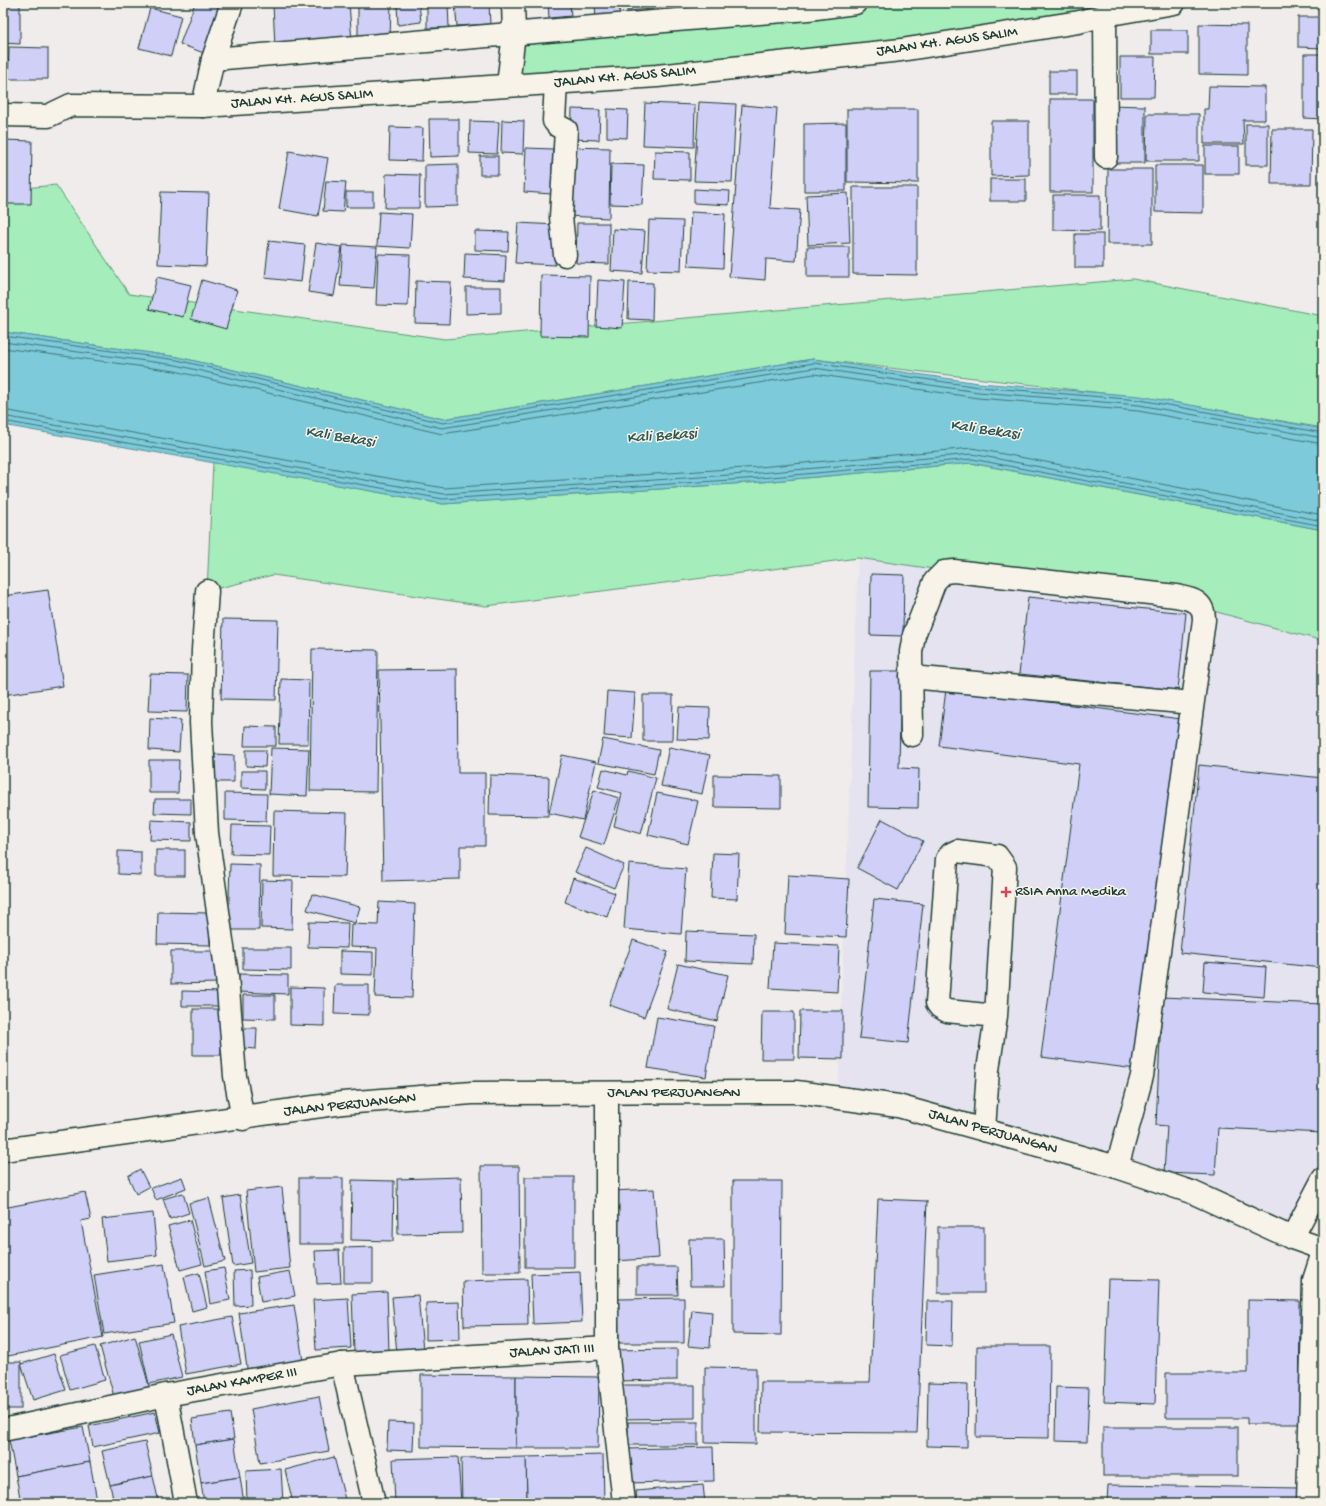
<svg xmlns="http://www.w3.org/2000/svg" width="1326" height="1506" viewBox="0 0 1326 1506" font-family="'Gochi Hand',sans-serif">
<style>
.built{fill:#e5e3ef}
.green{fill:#a5edba;stroke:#629577}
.water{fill:#7ccada;stroke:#579298}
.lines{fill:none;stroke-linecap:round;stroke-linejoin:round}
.shore{stroke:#447576;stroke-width:1}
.building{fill:#cfcff8;stroke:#1f3d34}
.minor-casing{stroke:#1f3d34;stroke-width:25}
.major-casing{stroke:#1f3d34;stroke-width:25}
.minor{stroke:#f7f3e8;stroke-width:22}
.major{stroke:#f7f3e8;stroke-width:22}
.poi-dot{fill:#d1495b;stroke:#f7f3e8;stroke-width:1.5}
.labels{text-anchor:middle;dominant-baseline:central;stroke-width:3;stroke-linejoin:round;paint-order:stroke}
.street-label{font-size:15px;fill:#1f3d34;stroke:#f7f3e8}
.poi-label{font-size:15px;fill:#1f3d34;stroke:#f7f3e8;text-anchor:start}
.water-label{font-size:16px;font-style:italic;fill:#325955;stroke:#f7f3e8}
</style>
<rect width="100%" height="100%" fill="#efeceb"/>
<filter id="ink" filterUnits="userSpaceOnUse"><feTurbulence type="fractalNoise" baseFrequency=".025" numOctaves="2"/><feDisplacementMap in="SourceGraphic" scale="8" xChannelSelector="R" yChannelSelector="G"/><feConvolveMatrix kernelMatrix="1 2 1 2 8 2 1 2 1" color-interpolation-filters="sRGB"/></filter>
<g filter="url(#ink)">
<!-- built -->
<path class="built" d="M858,558L1202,608L1323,641V1179L1292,1238L1194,1193L838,1097Z"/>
<!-- green -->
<g class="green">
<path d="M855,3H1174L1105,15L508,85L514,33Z"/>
<path d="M56,185L129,294L445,339L1133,279L1323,316V428L1153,399L813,359L443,419L178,357L3,332V190Z"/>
<path d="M213,462L443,504L761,482L971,463L1323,530V641L1202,608L858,558L486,606L273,575L207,591Z"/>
</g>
<!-- water -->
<path class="water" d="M3,332L178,357L443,419L813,359L979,383L1140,396L1323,429V530L971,463L761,482L443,504L3,425Z"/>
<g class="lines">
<!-- shore -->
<g class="shore">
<path d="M3,336L177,360L443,423L814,363L979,387L1140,400L1323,433"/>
<path d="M3,342L176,365L442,428L814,368L978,392L1139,405L1323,438"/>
<path d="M3,348L175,371L442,434L814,374L978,398L1138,411L1323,444"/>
<path d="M3,410L444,488L759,467L972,448L1323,515"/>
<path d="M3,416L444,494L760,473L972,454L1323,521"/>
<path d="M3,421L443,499L760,478L972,459L1323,526"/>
</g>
</g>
<!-- building -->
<g class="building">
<path d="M3,3H20V44L3,43Z"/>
<path d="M195,3H221L209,55L180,44Z"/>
<path d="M289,3H349L352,42L275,47L273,4Z"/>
<path d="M358,3H391L390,41L358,40Z"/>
<path d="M397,3H419L421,22L398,25Z"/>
<path d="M427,3H448L449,28H427Z"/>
<path d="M455,3H489L490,24L457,26Z"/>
<path d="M548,3H570L571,16L549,18Z"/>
<path d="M595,3H619L620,17L596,19Z"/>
<path d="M627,3H652L653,9L627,11Z"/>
<path d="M662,3H720V9L662,12Z"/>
<path d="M150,8L181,16L171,56L139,48Z"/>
<path d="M1298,17H1323V48L1298,47Z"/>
<path d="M1199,24L1247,25V75L1199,74Z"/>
<rect x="1151" y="30" width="37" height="24"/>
<path d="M9,47L48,48V79H8Z"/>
<path d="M1304,54H1323V119L1304,118Z"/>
<path d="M1120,57H1155L1154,97H1120Z"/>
<rect x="1049" y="71" width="28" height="23"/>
<path d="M1209,86L1265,87V120H1243L1244,144H1204V109H1208Z"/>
<rect x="1050" y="99" width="43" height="93"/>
<path d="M699,102L736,104L732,182L694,181Z"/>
<path d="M645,103L695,105L694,147L643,145Z"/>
<path d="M742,105L777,108L770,208L800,210L796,261L766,259L765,280L729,277Z"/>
<path d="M1108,105L1145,106V163H1108Z"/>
<path d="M572,109L600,110L599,140L571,139Z"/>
<path d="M607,109L628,110L627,138L607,137Z"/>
<path d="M847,109H918V183L847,182Z"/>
<path d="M1147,114H1199V161H1146Z"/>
<path d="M429,119H459V156L430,157Z"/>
<path d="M502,120L524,121L523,154L501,153Z"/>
<path d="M470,121L499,122L497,154L469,153Z"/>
<path d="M991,121H1029V175L991,176Z"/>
<path d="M846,123V191H804V124Z"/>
<rect x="1246" y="124" width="22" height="41"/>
<path d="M390,127L423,128L422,161L389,160Z"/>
<path d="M1272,129H1312L1311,184H1271Z"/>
<path d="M3,140L32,141L31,204H3Z"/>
<rect x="1205" y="146" width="34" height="28"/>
<path d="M566,147L610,148L609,218L565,216Z"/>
<path d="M526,148L553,149L551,194L524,192Z"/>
<path d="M289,151L328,158L318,216L279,209Z"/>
<path d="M655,151L690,152V180L654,179Z"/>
<rect x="480" y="156" width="18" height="19"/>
<path d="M458,164V206L425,207V165Z"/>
<path d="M611,164L644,165L642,205L610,204Z"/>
<path d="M1155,165H1203V213L1155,212Z"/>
<path d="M1108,169H1152V244H1107Z"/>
<path d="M386,174L420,175L419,208H385Z"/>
<rect x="990" y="179" width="36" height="22"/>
<path d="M326,181L346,182L343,212L323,211Z"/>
<path d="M853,187H917V275L853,274Z"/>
<path d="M694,189L730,191L729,205L694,203Z"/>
<path d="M161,192L209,193L206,266L158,264Z"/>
<rect x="346" y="192" width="27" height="15"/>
<path d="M848,193L850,243L808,245L806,195Z"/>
<path d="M1053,195H1100V231L1053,230Z"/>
<path d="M379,212L412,214L410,248L377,246Z"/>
<path d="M691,212L725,214L723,268L688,266Z"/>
<path d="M649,220L683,221L681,271L647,270Z"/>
<path d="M518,223L557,225L555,265L515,263Z"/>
<path d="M577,223H609V264L576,263Z"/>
<path d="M613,229L645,231L642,273L611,271Z"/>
<path d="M475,231L509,232L508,251L475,250Z"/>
<rect x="1075" y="234" width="28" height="34"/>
<path d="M269,241L305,245L301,282L265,278Z"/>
<path d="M316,243L342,247L334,296L308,292Z"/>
<path d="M343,245L377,247L374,288L340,286Z"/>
<rect x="807" y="247" width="42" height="30"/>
<path d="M465,253L506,255L505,281L464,279Z"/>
<path d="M378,254L410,255L408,306L376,305Z"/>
<path d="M541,275L590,276L589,337L540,336Z"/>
<path d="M157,277L191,285L183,317L149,309Z"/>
<path d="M202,280L237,290L226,329L191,319Z"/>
<path d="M598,280L625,282L622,328L596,326Z"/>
<path d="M416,281L451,282L449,324L415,323Z"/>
<path d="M629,282L653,283L652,320L628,319Z"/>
<path d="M466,287H501V313L466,314Z"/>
<path d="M871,574L904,575L903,636L870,635Z"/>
<path d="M48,590L63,686L3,695V596Z"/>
<path d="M1028,597L1186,613L1178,690L1019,674Z"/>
<path d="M223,619L278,620L276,700L221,699Z"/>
<path d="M312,649L378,650L376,792L310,791Z"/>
<path d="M457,669L458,773H485V846H460V879L383,881L379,670Z"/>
<path d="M870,671H901L899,768L919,769L918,808L868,807Z"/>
<path d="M150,674L188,675L187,712L148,711Z"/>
<path d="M281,679L309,680L308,744H279Z"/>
<path d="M946,689L1181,719L1136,1069L1041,1057L1079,764L939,746Z"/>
<path d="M607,691L635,693L632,738L604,736Z"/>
<path d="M643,695H673L672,741H643Z"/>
<path d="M679,707L710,708L709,740L677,739Z"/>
<path d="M150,718L181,720L179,752L149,750Z"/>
<path d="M245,726L276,727V746H244Z"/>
<path d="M603,739L659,750L654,774L598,763Z"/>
<path d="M669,747L710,755L702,794L661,786Z"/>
<path d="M271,748L309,749L307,796L269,794Z"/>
<path d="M246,750H266L265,767L246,766Z"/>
<path d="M215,754L234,755V782H214Z"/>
<path d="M562,755L596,762L583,820L549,813Z"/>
<path d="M149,760H179L178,793H149Z"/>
<path d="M1199,765L1323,778V968L1180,953Z"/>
<path d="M603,769L627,775L628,771L656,778L641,834L614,826L622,793L598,787Z"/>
<path d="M241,771H265V789L241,788Z"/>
<path d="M490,775L549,777L548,816L489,815Z"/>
<path d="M714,775L781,776V808L714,807Z"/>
<path d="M594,790L619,798L604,845L578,837Z"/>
<path d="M225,793L267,794L266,821L225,820Z"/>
<path d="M657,793L698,801L688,844L648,835Z"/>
<path d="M155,799H191V814L154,813Z"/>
<path d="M274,811L347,813L345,877L273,876Z"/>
<path d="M882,819L923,841L898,890L857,868Z"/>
<path d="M151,820L191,822V841L150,840Z"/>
<path d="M232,825L270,826L269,855L231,854Z"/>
<path d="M586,848L624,865L614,888L575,872Z"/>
<rect x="156" y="850" width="29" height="26"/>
<path d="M118,851L141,852V875L118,874Z"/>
<path d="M713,853L739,854L737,899L711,898Z"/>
<path d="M230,864L260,865L259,930H228Z"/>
<path d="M629,864L686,869L681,934L624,929Z"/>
<path d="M788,875L849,879L846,937L785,934Z"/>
<path d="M573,878L615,893L607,917L565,902Z"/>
<path d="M262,880L293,881L292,929L261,928Z"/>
<path d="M312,894L360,907L355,923L307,910Z"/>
<path d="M874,899L923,904L908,1043L859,1038Z"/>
<path d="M379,902L415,904L412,998L375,997L377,948L350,947L351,924L378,925Z"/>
<path d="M158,912L210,913V945L157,944Z"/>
<path d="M309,922L348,923L347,948L308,947Z"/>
<path d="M686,931L754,934L753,964L685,961Z"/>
<path d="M633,940L668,952L644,1017L609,1005Z"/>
<path d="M773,943L839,946L837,992L770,988Z"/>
<path d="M243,948H291V970L243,969Z"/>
<path d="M171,951H218V983L171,984Z"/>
<path d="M340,951L373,952V975L340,974Z"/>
<path d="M1205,962L1266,967L1264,997L1203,992Z"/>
<path d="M678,964L728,975L717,1021L667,1009Z"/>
<path d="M239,974L288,975V994L238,992Z"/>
<path d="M1321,978H1323V998L1320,997Z"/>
<path d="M335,985H369V1015L334,1014Z"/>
<path d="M290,987L324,988V1026L290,1025Z"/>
<path d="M182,991L224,992V1006H182Z"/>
<path d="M243,995H275V1019L243,1018Z"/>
<path d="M1162,997L1323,1004V1133L1218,1128L1215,1175L1164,1173L1167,1126L1156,1125Z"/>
<rect x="193" y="1009" width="28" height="46"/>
<path d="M800,1011H843V1059L799,1058Z"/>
<path d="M762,1012H794V1059H761Z"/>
<path d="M657,1017L714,1026L706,1077L648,1068Z"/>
<path d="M243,1028H257L256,1049L242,1048Z"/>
<path d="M481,1166H519L520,1273H482Z"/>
<path d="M140,1169L149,1187L136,1194L128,1176Z"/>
<path d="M182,1177L186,1188L156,1200L151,1188Z"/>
<path d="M461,1177L462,1233L398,1234L397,1179Z"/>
<rect x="525" y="1177" width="49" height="90"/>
<rect x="299" y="1178" width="44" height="66"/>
<path d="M352,1180L394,1181L393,1241L351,1240Z"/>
<path d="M733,1181H782L781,1335L733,1334Z"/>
<path d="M282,1187L290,1268L254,1272L246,1191Z"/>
<path d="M654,1189L659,1258L616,1261L611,1191Z"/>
<path d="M85,1192L91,1219L81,1221L103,1337L3,1357V1208Z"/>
<path d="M183,1193L189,1213L170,1219L163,1199Z"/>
<path d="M240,1195L251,1263L233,1266L223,1198Z"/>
<path d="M209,1198L225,1261L205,1266L189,1203Z"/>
<path d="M878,1199L927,1201L917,1433L760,1432L761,1382H870Z"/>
<path d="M153,1213L157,1255L107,1261L102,1219Z"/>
<path d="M190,1220L202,1264L180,1270L168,1226Z"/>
<rect x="938" y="1227" width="46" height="66"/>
<path d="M689,1239H724L725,1286H690Z"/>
<path d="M373,1247V1283H344V1248Z"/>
<path d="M339,1250L341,1283L317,1284L315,1251Z"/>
<path d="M164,1264L174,1323L104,1334L94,1275Z"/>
<path d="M637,1267H677L678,1295H637Z"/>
<path d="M224,1268L230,1300L210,1304L205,1271Z"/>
<path d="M250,1270L251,1305L235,1306L234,1271Z"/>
<path d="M290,1271L295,1296L261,1302L257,1277Z"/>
<path d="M580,1272L582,1322L533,1324L531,1274Z"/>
<path d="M199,1273L207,1307L192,1311L184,1277Z"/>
<path d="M527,1279L528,1325L464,1326L463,1281Z"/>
<path d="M1108,1279L1159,1280L1155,1404L1104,1402Z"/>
<path d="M387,1292L389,1351L354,1352L352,1294Z"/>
<path d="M418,1295L423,1351L397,1354L392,1297Z"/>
<path d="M348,1298L351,1348L316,1350L313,1300Z"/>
<path d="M684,1298V1343H619L618,1299Z"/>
<path d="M1248,1300L1300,1301L1299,1424H1247V1418H1166V1373H1248Z"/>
<path d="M927,1301H953L952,1346L926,1345Z"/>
<path d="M459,1302L460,1339L426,1340V1303Z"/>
<path d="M294,1305L304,1367L248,1375L239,1313Z"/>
<path d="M692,1310L712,1312L710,1348L688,1346Z"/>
<path d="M232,1317L241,1364L186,1374L178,1327Z"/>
<path d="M171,1334L182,1377L149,1384L139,1341Z"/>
<path d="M135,1336L151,1393L116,1404L100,1346Z"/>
<path d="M95,1346L105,1380L70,1390L60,1355Z"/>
<path d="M977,1346H1050L1049,1438L976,1437Z"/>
<path d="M677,1349V1380L613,1381V1350Z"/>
<path d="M54,1354L66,1390L33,1400L21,1364Z"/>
<rect x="3" y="1362" width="18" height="47"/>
<path d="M705,1367L756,1368V1444L705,1443Z"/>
<path d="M421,1375L516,1376V1448L421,1447Z"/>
<path d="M516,1376L599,1377L598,1448H516Z"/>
<path d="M1315,1381H1323V1503H1317Z"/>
<path d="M928,1383L968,1384L967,1447L927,1446Z"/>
<path d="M616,1385H695V1418L616,1419Z"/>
<path d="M1056,1387L1089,1388L1087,1442L1055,1441Z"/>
<path d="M319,1396L329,1451L260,1463L251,1409Z"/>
<path d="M155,1412L160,1433L93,1447L89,1426Z"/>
<path d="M230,1413L234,1439L195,1445L192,1419Z"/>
<path d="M388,1422L414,1423L413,1451L387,1450Z"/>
<rect x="628" y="1422" width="70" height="23"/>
<path d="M83,1427L90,1462L16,1476L9,1440Z"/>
<rect x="1103" y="1427" width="135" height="49"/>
<path d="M234,1439L240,1477L201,1483L195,1445Z"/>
<path d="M145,1442L153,1476L110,1485L102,1451Z"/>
<path d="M713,1447L714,1481L627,1483L626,1449Z"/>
<path d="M603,1455L604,1503H527L526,1457Z"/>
<path d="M334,1457L346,1503H293L285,1470Z"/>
<path d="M458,1457L461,1503H395L393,1459Z"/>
<path d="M526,1457L527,1503H462L461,1458Z"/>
<path d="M90,1462L97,1501L88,1503H21L16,1476Z"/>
<path d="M281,1469L283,1502L247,1503L246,1471Z"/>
<path d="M153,1476L159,1503H114L110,1485Z"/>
<path d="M240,1477L244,1503H204L201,1483Z"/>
<path d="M703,1485L705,1503H637L636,1491Z"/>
<path d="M1108,1485L1301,1488L1300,1503H1107Z"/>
</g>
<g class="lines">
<!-- minor casing -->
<g class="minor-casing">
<g id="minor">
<path d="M1105,15L1106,157"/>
<path d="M213,59L808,9L855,3"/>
<path d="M556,82L554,121L558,126L566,130L561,217L565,255"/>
<path d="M508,85L514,33L513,3"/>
<path d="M203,106L213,59L232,3"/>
<path d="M3,115L48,116L71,105L203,106L657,76L901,50L1079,22L1105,15L1174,3"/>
<path d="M207,591L203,650L201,722L207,833L227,976L235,1076L243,1119"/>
<path d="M911,677L1192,703"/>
<path d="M912,735L911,652L914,635L935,581L944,572L954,571L1176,596C1192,599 1204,601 1204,620L1142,1076L1117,1167"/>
<path d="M607,1094V1348"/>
<path d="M984,1130L988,1070L996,1016L1005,867L997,856L957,851L951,854L947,859L937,1003L940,1007L947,1011L996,1016"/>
<path d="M1292,1238L1323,1179"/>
<path d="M342,1364L374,1503"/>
<path d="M166,1395L186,1503"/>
<path d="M3,1430L166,1395L342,1364L607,1348L624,1503"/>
<path d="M1308,1503L1314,1280L1323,1252"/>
</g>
</g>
<!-- major casing -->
<g class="major-casing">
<path id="major" d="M3,1150L343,1103L472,1093L796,1092L898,1106L1117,1167L1194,1193L1292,1238L1323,1249"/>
</g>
<!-- minor -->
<use href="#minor" class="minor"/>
<!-- major -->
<use href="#major" class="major"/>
</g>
</g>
<!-- markers -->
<path class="poi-dot" d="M1004 886h4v4h4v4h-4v4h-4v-4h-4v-4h4z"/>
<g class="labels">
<!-- street labels -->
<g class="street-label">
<text transform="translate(947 42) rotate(-8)">JALAN KH. AGUS SALIM</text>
<text transform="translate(625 77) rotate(-5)">JALAN KH. AGUS SALIM</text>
<text transform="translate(302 99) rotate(-4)">JALAN KH. AGUS SALIM</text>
<text x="674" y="1093">JALAN PERJUANGAN</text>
<text transform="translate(350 1105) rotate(-6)">JALAN PERJUANGAN</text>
<text transform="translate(993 1132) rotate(16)">JALAN PERJUANGAN</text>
<text transform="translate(552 1351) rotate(-3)">JALAN JATI III</text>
<text transform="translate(242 1382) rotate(-10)">JALAN KAMPER III</text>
</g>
<!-- poi labels -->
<g class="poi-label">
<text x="1015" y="892">RSIA Anna Medika</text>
</g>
<!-- water labels -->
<g class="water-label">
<text transform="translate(985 431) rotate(8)">Kali Bekasi</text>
<text transform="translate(662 437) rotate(-4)">Kali Bekasi</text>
<text transform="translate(340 438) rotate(9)">Kali Bekasi</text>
</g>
</g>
<!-- margin -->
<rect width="1326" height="1506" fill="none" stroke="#f7f3e8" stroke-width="16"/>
<rect x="8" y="8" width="1310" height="1490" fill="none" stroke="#1f3d34" stroke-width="1.5" filter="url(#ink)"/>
</svg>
